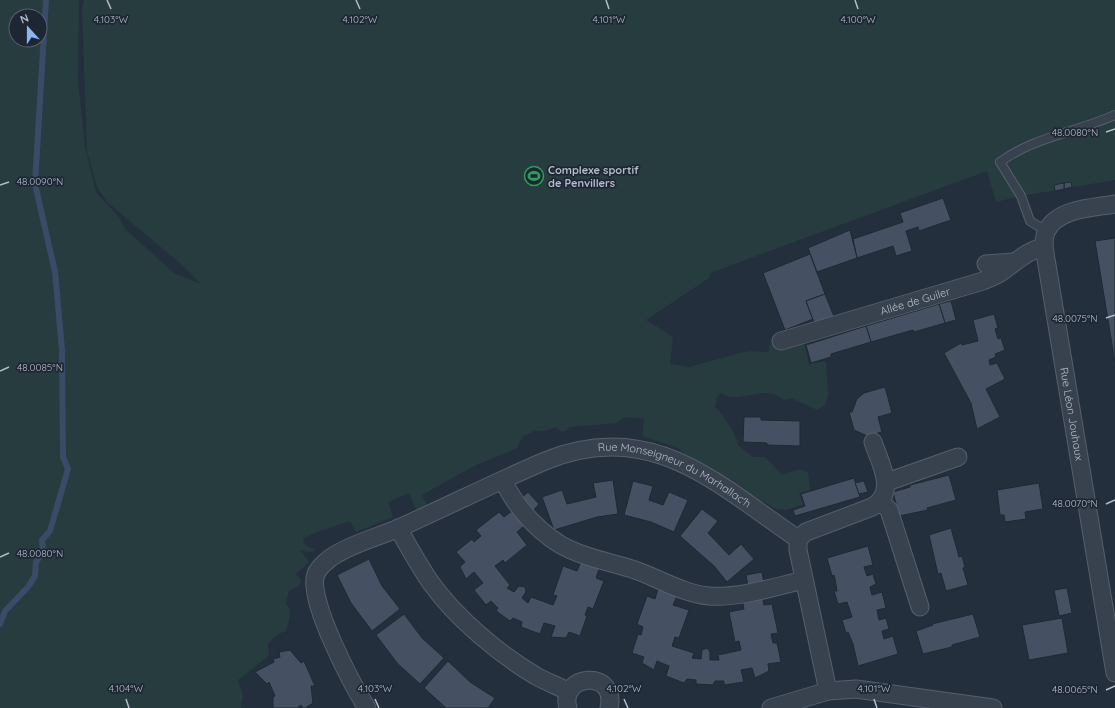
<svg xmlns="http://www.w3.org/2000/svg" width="1115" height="708" viewBox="0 0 1115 708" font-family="Quicksand,sans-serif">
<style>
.green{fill:#263c3f;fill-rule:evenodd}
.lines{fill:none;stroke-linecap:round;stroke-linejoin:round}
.stream{stroke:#394c67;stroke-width:6}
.building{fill:#455162;stroke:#1f2835}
.lane-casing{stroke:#565f6c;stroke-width:10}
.street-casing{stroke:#565f6c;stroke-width:19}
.lane{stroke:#38414e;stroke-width:8}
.street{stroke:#38414e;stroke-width:17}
.ticks{fill:none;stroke:#b4bcc9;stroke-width:1.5}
.labels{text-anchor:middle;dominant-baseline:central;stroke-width:3.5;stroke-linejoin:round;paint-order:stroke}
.poi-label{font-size:11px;font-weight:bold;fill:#b4bcc9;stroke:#1d2633;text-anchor:start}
.street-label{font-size:11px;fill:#b4bcc9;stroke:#1d2633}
.ticks-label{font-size:10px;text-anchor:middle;fill:#b4bcc9;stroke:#1d2633;stroke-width:3.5;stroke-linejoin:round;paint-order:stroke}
</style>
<rect width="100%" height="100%" fill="#242f3e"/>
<!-- green -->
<path class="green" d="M0,0H79L78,80L85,147L96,192L119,217L125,229L174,273L201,284L181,264L107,202L97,187L87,152L82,8L84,0H1115V180L1021,196L996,202L987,171L710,273L709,278L646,320L673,337L670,364L689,367L740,353L753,351L768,352L770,344L779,345L804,342L809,364L826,361L828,395L825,405L817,410L792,398L784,400C780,398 776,395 773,394C755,389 737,404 721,393L717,397L715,407C723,414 737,435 738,445L753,457H765L782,475C791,471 798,467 808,472L810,490L799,493L803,505L786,510L776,509L690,459L678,448L642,436L644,419L624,417L617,423L570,427L565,431H560L556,427L548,430L535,431L523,436L517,448L472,467L422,495L428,506L417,511L409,493L388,502L393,517L356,532L350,521L317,532L304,538L303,542L306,546L315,549L312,552L301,551L309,562L296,574L301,580L299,586L289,591L286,604L290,609L289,620L286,631L278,634L268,643L269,656L238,680L243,695L241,708H0ZM16,16H40V40H16Z"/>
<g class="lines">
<!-- stream -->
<path class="stream" d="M0,624L5,611L28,587L35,576L36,562L43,552L42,540L50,531L68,469L63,457L62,350L55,272L35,184L46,0"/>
</g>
<!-- building -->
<g class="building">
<path d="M1071,182L1072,187L1064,189V183Z"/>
<path d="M1064,183V189L1055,191L1054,185Z"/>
<path d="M943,198L951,220L919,231L918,227L906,231L912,251L896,256L893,246L857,258L853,239L903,222L900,213Z"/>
<path d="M850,230L857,258L817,272L808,248Z"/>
<path d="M1115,238V363L1095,241Z"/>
<path d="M810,254L825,294L806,301L813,319L785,330L763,273Z"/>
<path d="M825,294L835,319L815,325L806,301Z"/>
<path d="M951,301L956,320L945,323L939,304Z"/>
<path d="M939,304L945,323L914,332L913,330L871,342L866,326Z"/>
<path d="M994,314L998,328L995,329L998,339L1001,338L1005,350L995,354L996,357L989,360L990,365L997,363L1005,379L986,389L1000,417L977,429L971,403L944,353L961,343L962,345L978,341L973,320Z"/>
<path d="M866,326L871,342L831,354V357L811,363L806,345Z"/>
<path d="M885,387L892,413L878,417L882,432L867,436L854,430L849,412H852L857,399L864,393Z"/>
<path d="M744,417H761V420L800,421V446L767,445V443L743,442Z"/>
<path d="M949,475L956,500L927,508L928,510L899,516L893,492L910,487V485Z"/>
<path d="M854,478L860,497L795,516L793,510L805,506L801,494Z"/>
<path d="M613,480L618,514L597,517L554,530L542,497L562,490L567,504L596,497L593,483Z"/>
<path d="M633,481L653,486L649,500L663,505L669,492L688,500L674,532L651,522L624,515Z"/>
<path d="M864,481L868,492L859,494L855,483Z"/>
<path d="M1039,483L1043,509L1025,512L1026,519L1005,522L1004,515H1000L997,490Z"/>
<path d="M528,492L539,504L532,512L520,499Z"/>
<path d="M702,509L718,521L708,533L729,555L741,544L754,559L727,582L714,566L680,536Z"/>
<path d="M512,511L524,526L517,532L527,545L505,563L503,560L495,566L510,585L507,588L514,592L519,586L525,587L526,592L522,598L528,603L531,597L553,605L557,596L553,595L563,566L577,571L581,562L599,569L596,578L604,581L593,609L588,607L585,615L587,616L580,636L569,632L566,638L551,637L555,626L544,623L540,634L521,627L522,622L513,618L510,621L496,611L498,608L491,601L486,605L474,590L483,583L474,572L466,579L460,567L465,562L456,552L472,539L474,542L481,536L476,530L499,512L504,517Z"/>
<path d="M951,528L959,557L962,556L965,567L963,568L968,585L946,591L941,573L938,574L929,535Z"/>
<path d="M868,546L873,565L864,567L867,576L873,574L876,584L870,587L872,595L882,592L886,608L877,610L879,620L886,618L889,629L882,631L884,639L893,636L898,654L858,666L853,644L848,632L846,633L842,620L852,617L847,602L838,604L834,591H837L835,579L834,575L832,576L827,558Z"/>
<path d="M369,559L382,586L400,609L372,631L351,603L337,575Z"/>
<path d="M762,572L764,583L748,586L746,575Z"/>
<path d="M1067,588L1072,613L1059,616L1054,590Z"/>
<path d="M658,589L677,596L673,605L689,610L679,638L675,637L672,646L694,653L692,658L701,659L702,650L707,648L710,652V660H719L718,655L741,650L739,641L735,642L729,612L744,609L742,599L762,595L764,605L772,604L778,633L771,634L773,643H777L781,662L768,664L769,671L755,678L752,668L741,670L744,682L724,685V681H715L713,685L696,684V680L687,679L684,683L666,676L669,666L657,661L654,670L642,663L644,657L632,653L638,634L641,635L643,627L637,624L647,596L655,599Z"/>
<path d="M404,614L422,638L444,658L420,684L397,663L376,635Z"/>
<path d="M973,614L980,637L952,645V647L923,654L916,631L933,625L932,624Z"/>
<path d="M1062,618L1068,653L1029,660L1022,625Z"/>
<path d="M290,650L301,663L304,661L315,686H311L313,703L305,708H303L301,705L297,708H273V697L275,696L269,682L267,684L255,672L274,662L273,659L280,657L279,652Z"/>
<path d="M448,661L470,682L495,698L488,708H446L424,688Z"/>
</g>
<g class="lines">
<!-- lane casing -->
<g class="lane-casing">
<path id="lane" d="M1046,231L1030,221L1021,196L1000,162C1034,137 1077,132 1115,115"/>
</g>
<!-- street casing -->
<g class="street-casing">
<g id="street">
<path id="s1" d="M1115,204C1093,208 1057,208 1046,232C1044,237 1044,242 1044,247L1115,673"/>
<path d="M986,264L1014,262"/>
<path id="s2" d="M781,341L983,281C989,278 995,276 1000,273C1014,264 1027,250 1044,247"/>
<path d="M503,480C515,507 543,538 571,550C591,559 614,563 635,570C658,578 684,594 709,596C741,598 774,587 804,580"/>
<path d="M887,482L958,457"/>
<path d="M878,504L884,505L889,510L920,607"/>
<path d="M398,528C409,547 419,566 431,583C456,618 499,654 536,676C547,682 558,686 569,692"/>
<path d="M798,539L806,532L872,507C898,493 880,463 873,442"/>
<path id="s3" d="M367,708C353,686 306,598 316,574C319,567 328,559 335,555C354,543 378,537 399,528C448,506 496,482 545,461C651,417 717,484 798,539V550L828,691"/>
<path d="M568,708C558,674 618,668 609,708"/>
<path d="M771,708L828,691L856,689L993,708"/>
</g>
</g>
<!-- lane -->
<use href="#lane" class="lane"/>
<!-- street -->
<use href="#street" class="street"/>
</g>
<!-- ticks -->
<path class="ticks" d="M107,0L111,9M356,0L360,9M606,0L609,9M855,0L858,9M1106,132L1115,129M0,185L9,182M1106,318L1115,315M0,371L9,367M1106,504L1115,500M0,557L9,553M1106,690L1115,686M126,699L129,708M375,699L379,708M624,699L628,708M874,699L877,708"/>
<!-- icons -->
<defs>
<g id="stadium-ring" transform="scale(1)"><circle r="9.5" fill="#1d2633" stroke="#2e9e5b" stroke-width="1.5"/><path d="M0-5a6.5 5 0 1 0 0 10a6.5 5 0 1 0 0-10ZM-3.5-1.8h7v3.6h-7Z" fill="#2e9e5b"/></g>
</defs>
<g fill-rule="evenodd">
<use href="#stadium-ring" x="534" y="176"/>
</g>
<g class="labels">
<!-- poi labels -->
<g class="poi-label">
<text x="548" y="170">Complexe sportif<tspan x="548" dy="13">de Penvillers</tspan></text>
</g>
<!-- street labels -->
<g class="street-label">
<text stroke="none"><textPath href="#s2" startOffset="140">Allée de Guiler</textPath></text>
<text stroke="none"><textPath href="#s1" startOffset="262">Rue Léon Jouhaux</textPath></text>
<text stroke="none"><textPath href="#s3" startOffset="541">Rue Monseigneur du Marhallac'h</textPath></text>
</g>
</g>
<g class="ticks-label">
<text x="111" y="23">4.103°W</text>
<text x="360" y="23">4.102°W</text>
<text x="609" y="23">4.101°W</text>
<text x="858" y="23">4.100°W</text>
<text x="1075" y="136">48.0080°N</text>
<text x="40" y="185">48.0090°N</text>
<text x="1075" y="322">48.0075°N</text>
<text x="40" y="371">48.0085°N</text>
<text x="1075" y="507">48.0070°N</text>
<text x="40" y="557">48.0080°N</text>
<text x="126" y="692">4.104°W</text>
<text x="375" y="692">4.103°W</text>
<text x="624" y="692">4.102°W</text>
<text x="874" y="692">4.101°W</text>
<text x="1075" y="693">48.0065°N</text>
</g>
<!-- north arrow -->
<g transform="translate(28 28) rotate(339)"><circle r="19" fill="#1d2633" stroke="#59626f"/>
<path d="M0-3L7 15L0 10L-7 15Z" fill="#8ab4f8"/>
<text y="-6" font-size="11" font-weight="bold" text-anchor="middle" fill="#b4bcc9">N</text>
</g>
</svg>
